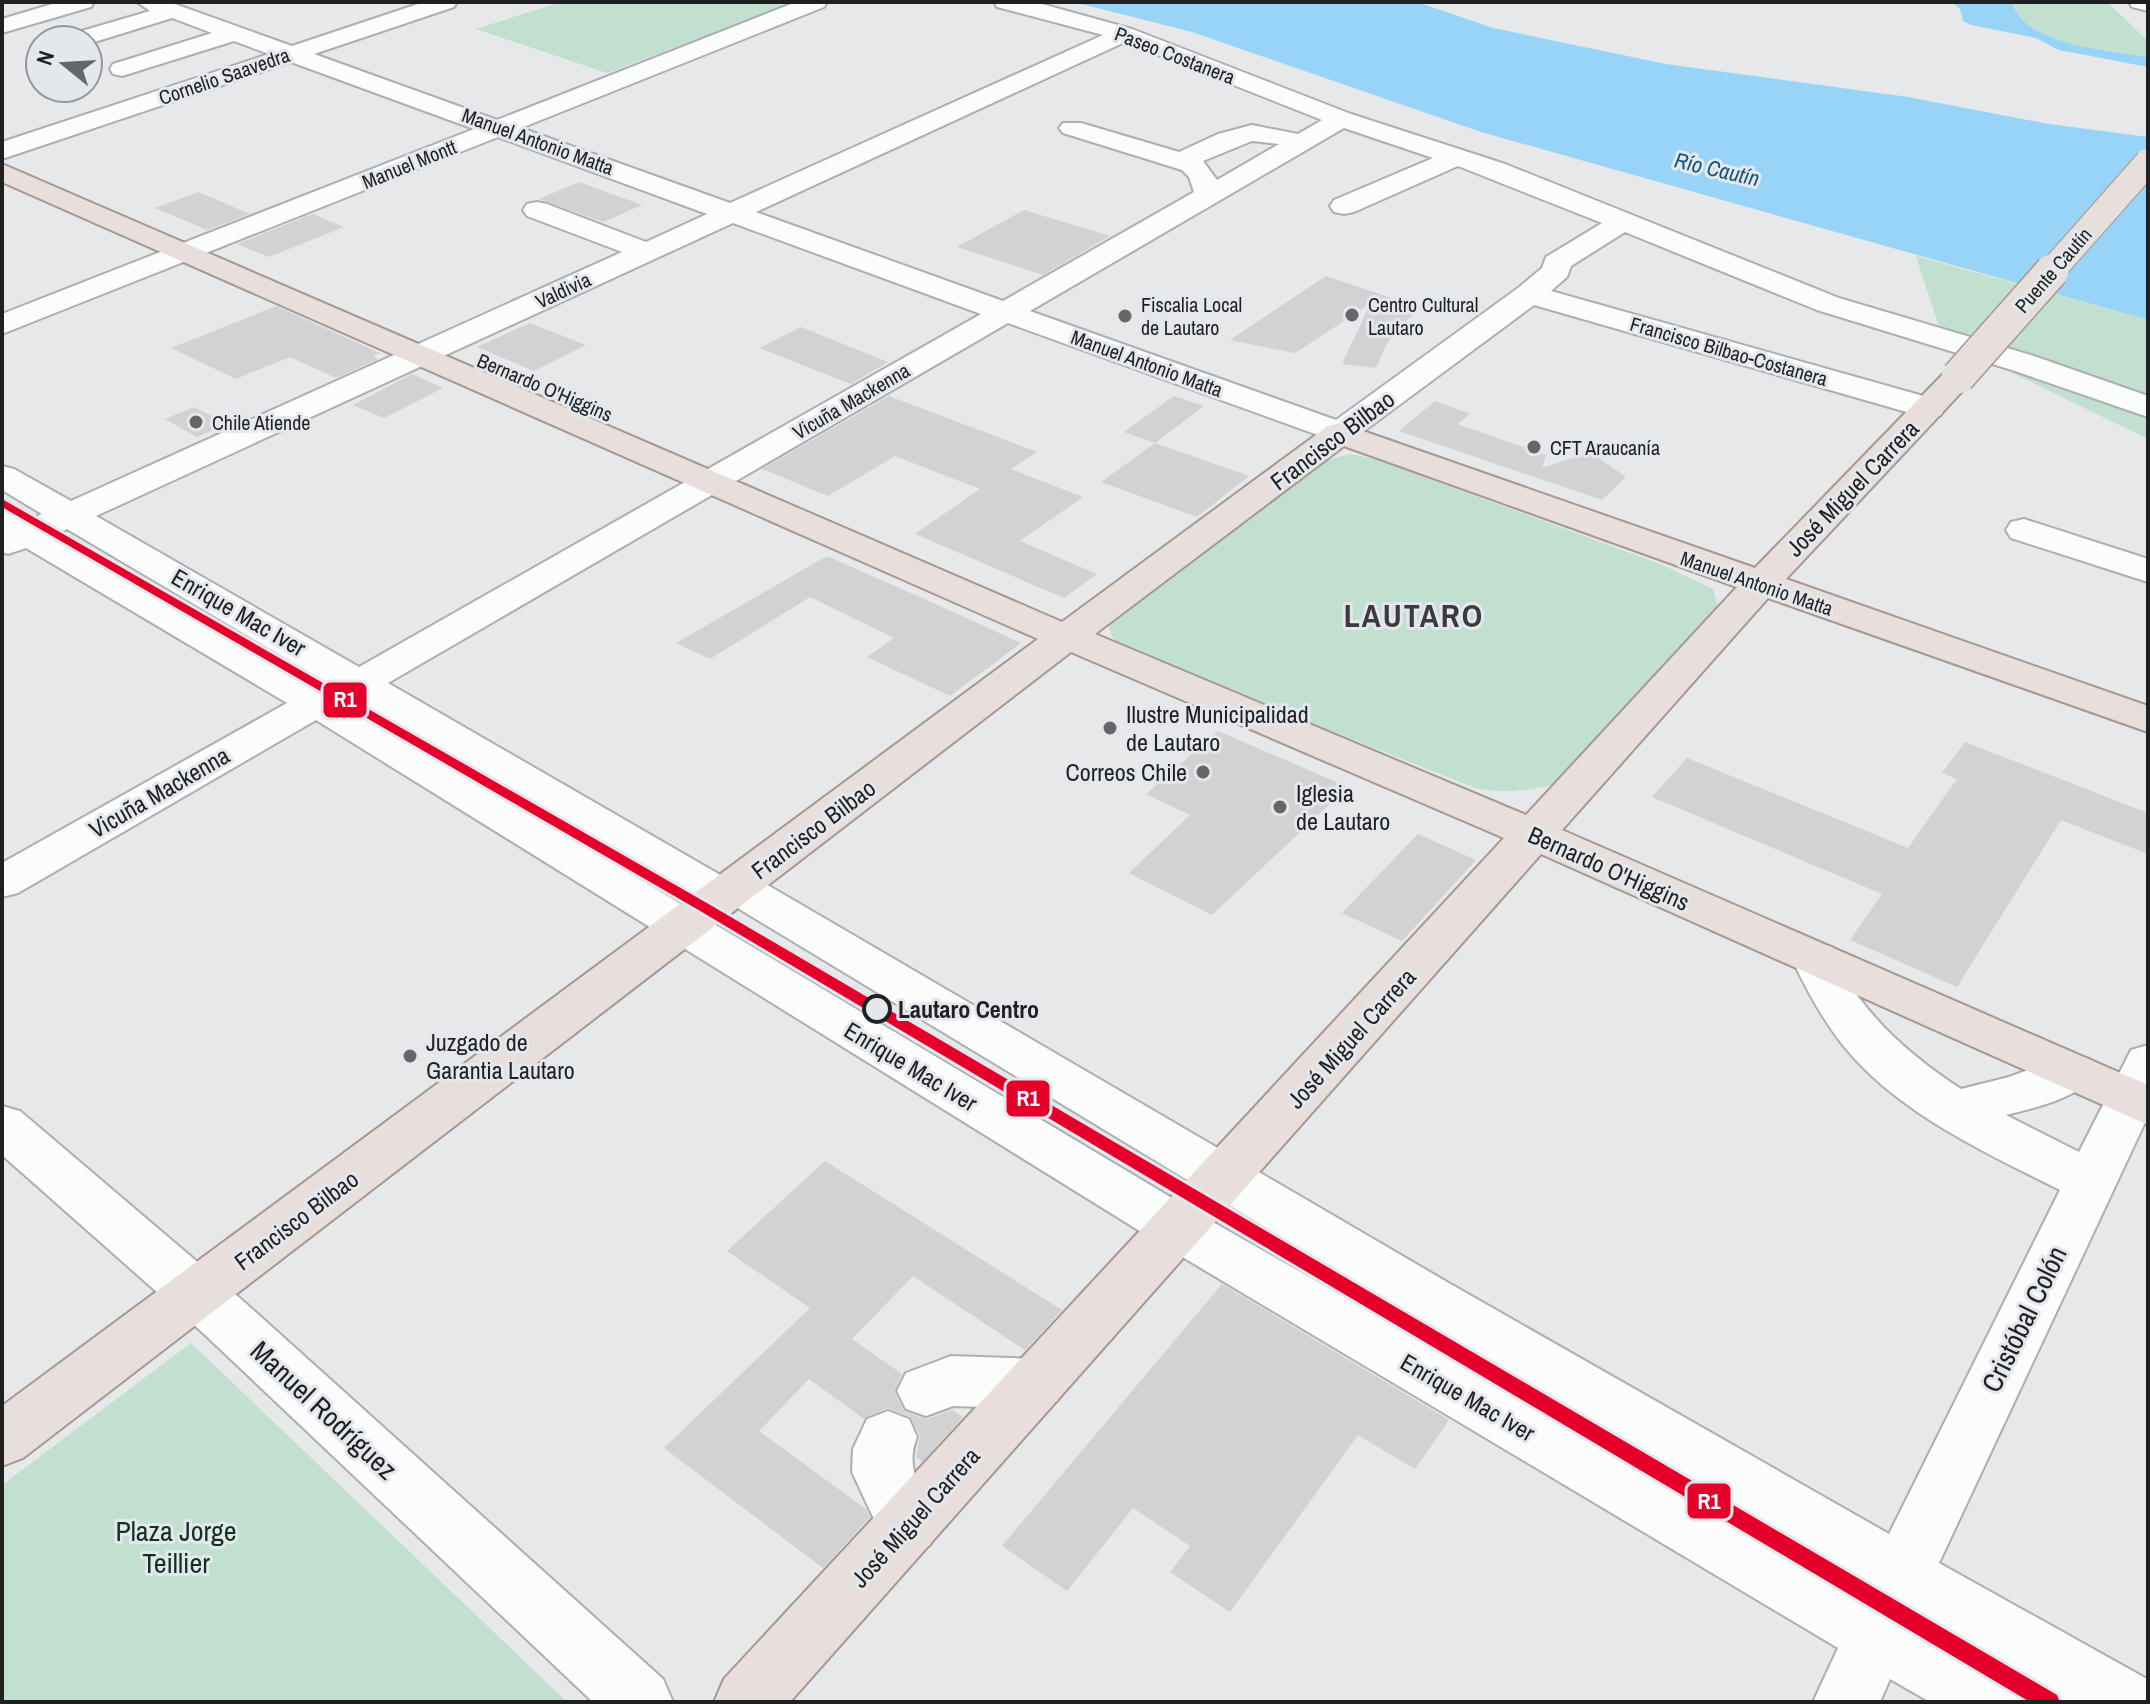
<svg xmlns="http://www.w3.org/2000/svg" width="2150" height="1704" viewBox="0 0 2150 1704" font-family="'Archivo Narrow',sans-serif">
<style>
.green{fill:#c1e0cf}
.water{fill:#98d4f7}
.building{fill:#d2d1d3}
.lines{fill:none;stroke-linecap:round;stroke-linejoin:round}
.minor-casing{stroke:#adaeb0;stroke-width:4}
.major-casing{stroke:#a69791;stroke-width:4}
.minor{fill:#fbfcfc;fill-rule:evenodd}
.major{fill:#e7dfdc;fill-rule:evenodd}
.major-bridge-far1-casing{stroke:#a69791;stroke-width:28;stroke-linecap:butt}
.major-bridge-casing{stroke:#a69791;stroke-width:36;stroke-linecap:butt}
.major-bridge-far1{stroke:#e7dfdc;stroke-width:26}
.major-bridge{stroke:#e7dfdc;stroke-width:33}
.rail-1-casing{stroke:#e4e8ec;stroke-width:6}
.rail-1{fill:#e4002b;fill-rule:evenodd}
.poi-dot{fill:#656667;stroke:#e4e8ec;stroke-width:3}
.stop-dot{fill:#e4e8ec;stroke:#1f2021;stroke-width:4}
.labels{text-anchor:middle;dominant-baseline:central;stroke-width:6;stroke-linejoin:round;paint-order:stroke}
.far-street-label{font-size:20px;fill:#1f2021;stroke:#e4e8ec}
.far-poi-label{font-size:20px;fill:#1f2021;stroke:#e4e8ec;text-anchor:start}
.far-water-label{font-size:22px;font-style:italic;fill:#145676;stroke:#e4e8ec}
.street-label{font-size:24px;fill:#1f2021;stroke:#e4e8ec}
.poi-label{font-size:24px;fill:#1f2021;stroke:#e4e8ec;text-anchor:start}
.stop-label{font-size:24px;font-weight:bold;fill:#1f2021;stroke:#e4e8ec;text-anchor:start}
.near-street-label{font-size:28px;fill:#1f2021;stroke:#e4e8ec}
.near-park-label{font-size:28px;fill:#0d3320;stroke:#e4e8ec}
.district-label{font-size:32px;font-weight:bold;letter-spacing:2px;fill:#393b3f;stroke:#e4e8ec}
.line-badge{stroke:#e4e8ec;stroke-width:3}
.badge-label{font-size:22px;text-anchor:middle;font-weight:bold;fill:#fff}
</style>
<rect width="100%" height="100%" fill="#e6e8ea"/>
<!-- green -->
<g class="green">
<path d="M561,2H794L607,73L476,29Z"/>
<path d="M2012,2H2107L2148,41V57C2105,49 2030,49 2012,2Z"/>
<path d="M1916,256L2148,320V439L1943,339Z"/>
<path d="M1350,454L1378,460L1660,564L1713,589L1719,609L1556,784C1527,791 1504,794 1475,788L1138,654C1119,646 1111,642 1108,621L1315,463Z"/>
<path d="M191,1343L567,1702H2V1485Z"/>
</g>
<!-- water -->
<g class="water">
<path d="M1074,2H1417L1493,28L1666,64L1908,97L2049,124L2148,137V320L1481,132L1192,32Z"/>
<path d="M1952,2H2012C2026,47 2108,50 2148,57V67L2059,50L2036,38L1971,25L1963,21L1960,9Z"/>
</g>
<!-- building -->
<g class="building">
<path d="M579,182L642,205L603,222L539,199Z"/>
<path d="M198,192L250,214L207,230L155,208Z"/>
<path d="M1024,210L1110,236L1043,275L957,247Z"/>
<path d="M312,214L344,227L269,257L237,244Z"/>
<path d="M1326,276L1421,308L1398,328L1386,345L1376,368L1342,364L1370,304L1295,353L1230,340Z"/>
<path d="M276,306L380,353L373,356L378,359L336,378L290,357L236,379L171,348Z"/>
<path d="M530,323L586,345L534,371L477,347Z"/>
<path d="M801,327L888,362L851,384L759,348Z"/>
<path d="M412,374L443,388L384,418L353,405Z"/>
<path d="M889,396L1037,452L1011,469L1083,497L1020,541L1097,574L1064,598L915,534L980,489L895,456L828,496L762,469Z"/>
<path d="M1174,396L1204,406L1155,443L1124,432Z"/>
<path d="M1435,401L1470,414L1457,424L1546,455L1542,468L1590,452L1626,477L1602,500L1399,431Z"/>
<path d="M194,407L227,424L197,437L165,419Z"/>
<path d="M1155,443L1249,476L1197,517L1101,482Z"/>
<path d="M827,556L940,606L1021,643L950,696L867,657L894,638L810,597L710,659L676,643Z"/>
<path d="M1218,731L1348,787L1212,915L1129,873L1190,815L1146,794Z"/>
<path d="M1965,742L2148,813V854L2061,820L1957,987L1850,940L1882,894L1652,797L1687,758L1908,848L1957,779L1942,773Z"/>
<path d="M1418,834L1476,860L1402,941L1342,913Z"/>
<path d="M825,1161L1062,1310L1025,1350L913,1276L852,1339L902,1374L894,1392L905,1412L927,1419L952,1410L963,1417L922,1462L916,1457L920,1436L910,1416L887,1408L864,1419L809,1379L759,1431L866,1509L870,1517L823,1568L664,1448L810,1308L727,1251Z"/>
<path d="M1222,1284L1449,1420L1415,1469L1358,1435L1230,1612L1170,1572L1190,1546L1133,1508L1067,1591L1002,1546Z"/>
</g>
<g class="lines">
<!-- minor casing -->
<g class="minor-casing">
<g id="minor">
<path d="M59,2H94L91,7L2,33V19Z"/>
<path d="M137,2H169L292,46L424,2H457L454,7L314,54L497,120L796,2H827L824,7L521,128L730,203L1103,35L997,7L994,2H1035L1132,29L1351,114L1505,164L1839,298L2034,356L2148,396V417L2012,370L1817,310L1625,232L1571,266L1567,277L1551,291L1941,401L1945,408L1941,415L1929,418L1917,415L1534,305L1352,440L1340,443L1008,323L388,683L722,876L736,872L752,876L1447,1282L1889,1534L2060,1190C1984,1152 1896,1112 1842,1044C1821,1017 1806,989 1792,959L1798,947L1815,943L1832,947C1840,962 1846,978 1855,992C1882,1031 1921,1063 1961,1089L2009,1077L2071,1054L2089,1059L2096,1072C2081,1098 2034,1108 2006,1115L2079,1152L2131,1050L2148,1045V1116L1939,1563L2147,1679L2148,1702H2062L1581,1418L736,907L723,911L707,907L67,529L55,535L330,694L1197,1213L2014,1679L2024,1702H1930L1890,1679L1880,1702H1813L1838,1648L1159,1243L316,720L18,893L2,897V863L287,703L26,548L8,554L2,552V508L29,520L42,514L2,490V466L14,469L71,501L622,252L527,216L523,210L527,204L537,202L547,204L646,242L707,214L498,137L2,334V314L474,129L291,62L2,159V142L269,54L234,41L122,76L113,74L110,69L113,64L212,33L172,18L88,44V40H64L68,35L150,11ZM1125,42L1322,120L1298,134L1252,125L1218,134L1179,152L1081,123H1063L1059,128L1063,133L1182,170L1189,177L1194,192L1003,301L756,212ZM1344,128L1433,158L1334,200L1330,206L1334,212L1344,214L1354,212L1458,166L1602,223L1546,257L1542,268L1518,288L1336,420L1030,311ZM1252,141L1279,144L1217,180L1203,161ZM733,223L981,314L359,667L96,516Z"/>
<path d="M2129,2H2148V11L2132,7Z"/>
<path d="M2024,519L2148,559V582L2011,538L2006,530L2011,522Z"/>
<path d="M2,1106L20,1111L242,1300L663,1679L673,1702H593L202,1332L2,1155Z"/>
<path d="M951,1356L1037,1359L1057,1367L1066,1384L1057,1401L1037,1409L953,1406L926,1416L906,1409L897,1391L906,1373Z"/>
<path d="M888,1411L909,1419L917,1437C903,1472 925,1494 939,1525L930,1545L908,1553L886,1545L852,1472L853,1449L867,1419Z"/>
</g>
</g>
<!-- major casing -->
<g class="major-casing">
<path id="major" d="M2,164L1062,622L1328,426L1340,423L1755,568L1947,370L1958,367L1969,370L1974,377L1969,384L1786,579L2148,706V732L1768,598L1562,830L2148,1085V1125L1541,854L790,1702H714L724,1679L1504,838L1071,652L23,1458L2,1466V1406L1038,639L2,182ZM1344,446L1737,587L1526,815L1095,634Z"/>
</g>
<!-- minor -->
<use href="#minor" class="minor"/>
<!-- major -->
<use href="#major" class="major"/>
<!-- major-bridge-far1 casing -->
<g class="major-bridge-far1-casing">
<path id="major-bridge-far1" d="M2050,273L2148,162"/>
</g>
<!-- major-bridge casing -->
<g class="major-bridge-casing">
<path id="major-bridge" d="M1958,377L2052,271"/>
</g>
<!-- major-bridge-far1 -->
<use href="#major-bridge-far1" class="major-bridge-far1"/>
<!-- major-bridge -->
<use href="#major-bridge" class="major-bridge"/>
<!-- rail-1 casing -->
<g class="rail-1-casing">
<path id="rail-1" d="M2,499L712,906L2057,1695L2060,1702H2030L702,912L2,507Z"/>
</g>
<!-- rail-1 -->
<use href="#rail-1" class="rail-1"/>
</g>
<!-- markers -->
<g class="poi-dot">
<circle cx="1352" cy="315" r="8"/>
<circle cx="1125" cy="316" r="8"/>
<circle cx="196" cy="422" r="8"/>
<circle cx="1534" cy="447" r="8"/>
<circle cx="1110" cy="728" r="8"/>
<circle cx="1203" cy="772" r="8"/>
<circle cx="1280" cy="807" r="8"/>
<circle cx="410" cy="1056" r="8"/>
</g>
<circle class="stop-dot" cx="877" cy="1009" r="13"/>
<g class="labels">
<!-- far-street labels -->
<g class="far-street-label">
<text transform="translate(1175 55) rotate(21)">Paseo Costanera</text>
<text transform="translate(224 76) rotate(-19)">Cornelio Saavedra</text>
<text transform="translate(538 141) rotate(20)">Manuel Antonio Matta</text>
<text transform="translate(409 164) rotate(-22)">Manuel Montt</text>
<text transform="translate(2053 270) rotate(-49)">Puente Cautín</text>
<text transform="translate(563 290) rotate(-25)">Valdivia</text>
<text transform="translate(1729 351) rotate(16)">Francisco Bilbao-Costanera</text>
<text transform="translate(1147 363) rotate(20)">Manuel Antonio Matta</text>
<text transform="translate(545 387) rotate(23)">Bernardo O'Higgins</text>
<text transform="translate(851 401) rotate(-30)">Vicuña Mackenna</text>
<text transform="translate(1757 583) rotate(19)">Manuel Antonio Matta</text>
</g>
<!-- far-poi labels -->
<g class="far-poi-label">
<text x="1141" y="304">Fiscalia Local<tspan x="1141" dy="23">de Lautaro</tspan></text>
<text x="1368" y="304">Centro Cultural<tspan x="1368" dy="23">Lautaro</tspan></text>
<text x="212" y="422">Chile Atiende</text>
<text x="1550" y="447">CFT Araucanía</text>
</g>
<!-- far-water labels -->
<g class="far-water-label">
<text transform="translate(1717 169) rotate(13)">Río Cautín</text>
</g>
<!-- street labels -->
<g class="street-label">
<text transform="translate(1332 440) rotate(-37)">Francisco Bilbao</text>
<text transform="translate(1852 488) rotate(-46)">José Miguel Carrera</text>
<text transform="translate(239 612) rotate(30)">Enrique Mac Iver</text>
<text transform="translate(159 792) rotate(-30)">Vicuña Mackenna</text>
<text transform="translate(813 829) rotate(-37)">Francisco Bilbao</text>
<text transform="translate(1609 868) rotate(24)">Bernardo O'Higgins</text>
<text transform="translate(1351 1038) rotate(-48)">José Miguel Carrera</text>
<text transform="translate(911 1066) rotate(31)">Enrique Mac Iver</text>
<text transform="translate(296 1220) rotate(-37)">Francisco Bilbao</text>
<text transform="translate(1468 1397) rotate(30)">Enrique Mac Iver</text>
<text transform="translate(915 1517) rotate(-48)">José Miguel Carrera</text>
</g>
<!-- poi labels -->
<g class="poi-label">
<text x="1126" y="714">Ilustre Municipalidad<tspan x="1126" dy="28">de Lautaro</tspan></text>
<text x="1187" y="772" text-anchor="end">Correos Chile</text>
<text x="1296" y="793">Iglesia<tspan x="1296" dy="28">de Lautaro</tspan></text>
<text x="426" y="1042">Juzgado de<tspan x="426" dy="28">Garantia Lautaro</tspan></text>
</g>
<!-- stop labels -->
<g class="stop-label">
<text x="898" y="1009">Lautaro Centro</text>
</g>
<!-- near-street labels -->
<g class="near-street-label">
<text transform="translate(2024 1319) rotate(-64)">Cristóbal Colón</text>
<text transform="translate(324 1410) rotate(43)">Manuel Rodríguez</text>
</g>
<!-- near-park labels -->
<g class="near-park-label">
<text x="176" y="1531">Plaza Jorge<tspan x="176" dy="32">Teillier</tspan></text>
</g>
<!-- district labels -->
<g class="district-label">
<text x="1414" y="615">LAUTARO</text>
</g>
</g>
<g class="line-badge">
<rect x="322" y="681" width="46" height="38" rx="8" fill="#e4002b"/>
<rect x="1005" y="1079" width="46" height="39" rx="8" fill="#e4002b"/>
<rect x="1686" y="1482" width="46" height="38" rx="8" fill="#e4002b"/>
</g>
<g class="badge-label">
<text x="345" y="707">R1</text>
<text x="1028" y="1106">R1</text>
<text x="1709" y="1509">R1</text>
</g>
<!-- border -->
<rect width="2150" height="1704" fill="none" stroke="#1f2021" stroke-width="8"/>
<!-- north arrow -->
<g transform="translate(64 64) rotate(288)"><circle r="38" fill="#e4e8ec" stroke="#95989b" stroke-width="2"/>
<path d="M0-6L14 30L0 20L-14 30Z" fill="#656667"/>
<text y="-12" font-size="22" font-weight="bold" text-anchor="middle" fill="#1f2021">N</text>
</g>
</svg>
